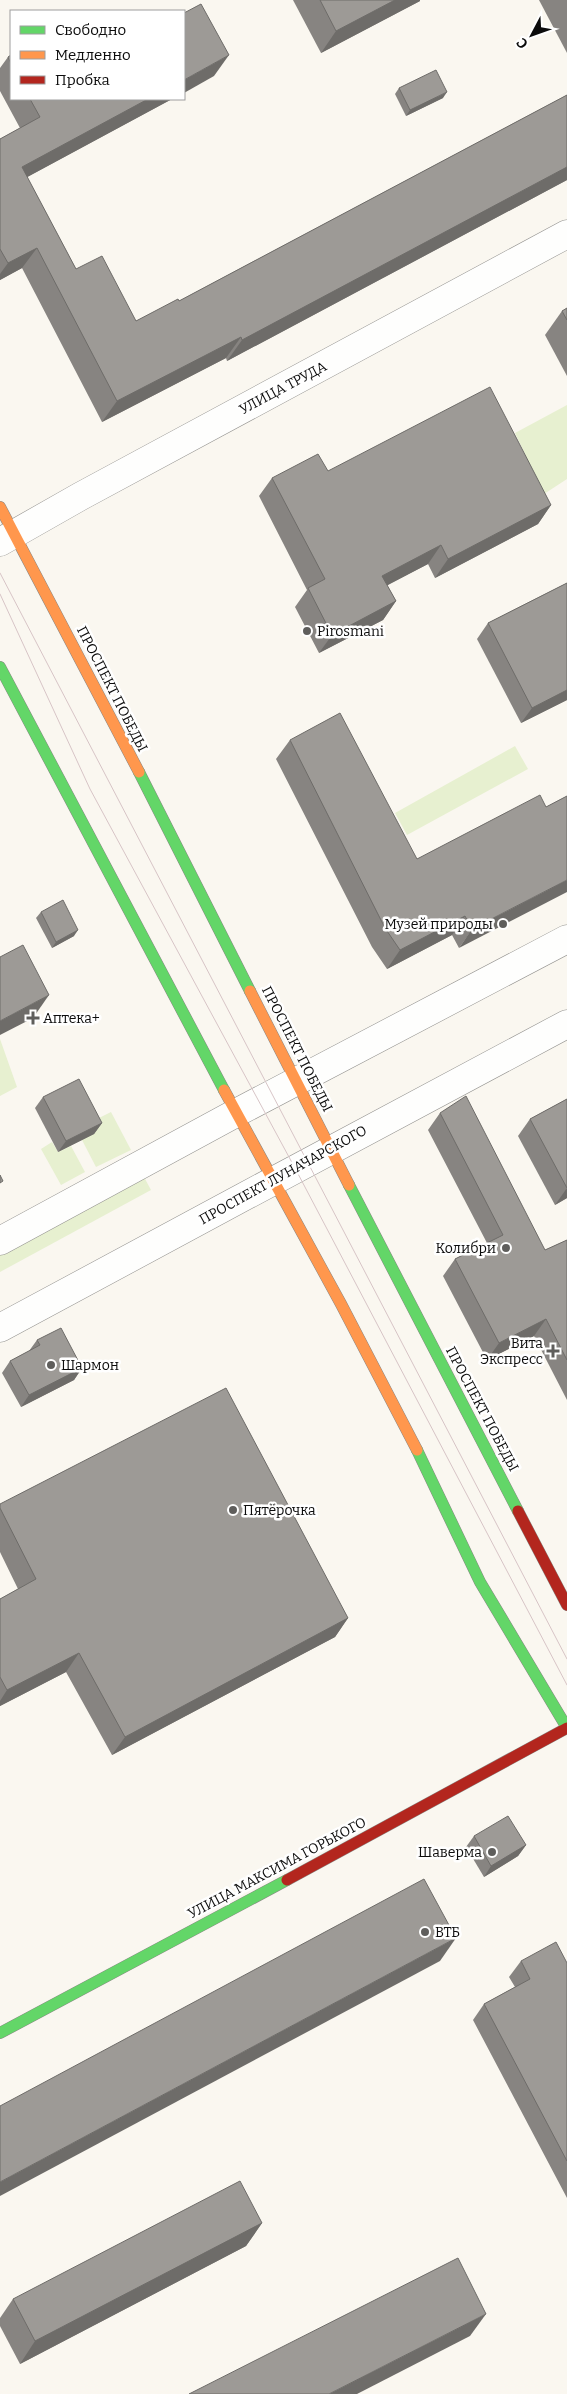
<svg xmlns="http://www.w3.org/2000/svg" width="567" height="2394" viewBox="0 0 567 2394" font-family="Bitter,serif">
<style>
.green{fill:#e7f0d0}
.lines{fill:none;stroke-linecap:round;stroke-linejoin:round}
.street-casing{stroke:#93928f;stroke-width:29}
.fast-casing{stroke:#8a8885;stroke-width:12}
.slow-casing{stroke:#8a8885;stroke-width:12}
.jam-casing{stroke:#8a8885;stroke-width:12}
.street{stroke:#fefefd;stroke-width:28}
.fast{stroke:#63d668;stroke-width:11}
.slow{stroke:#ff974d;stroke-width:11}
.jam{stroke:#b3261e;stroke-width:11}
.tram{stroke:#d7c4c6;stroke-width:1}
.wall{fill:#878481}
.shaded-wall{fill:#6e6c69}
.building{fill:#9d9a96;stroke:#6e6c69}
.poi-dot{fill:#5f5e5c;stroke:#fff;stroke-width:2}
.labels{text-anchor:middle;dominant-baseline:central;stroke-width:5;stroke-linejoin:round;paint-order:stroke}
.street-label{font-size:14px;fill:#0c0c0c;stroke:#fff}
.poi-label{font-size:14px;fill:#0c0c0c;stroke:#fff;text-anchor:start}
</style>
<rect width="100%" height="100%" fill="#faf7f0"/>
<!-- green -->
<g class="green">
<path d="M567,405V479L544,494L515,433Z"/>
<path d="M515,746L528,769L407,835L395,813Z"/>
<path d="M0,1039L17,1087L0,1096Z"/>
<path d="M111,1112L131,1150L96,1167L82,1140L89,1123Z"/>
<path d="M52,1142L58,1152L71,1146L85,1172L61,1185L41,1149Z"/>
<path d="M144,1177L151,1190L0,1272V1253Z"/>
</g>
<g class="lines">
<!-- street casing -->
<g class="street-casing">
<g id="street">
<path d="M0,542L81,496L567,234"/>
<path d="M0,1241L236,1113L567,939"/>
<path d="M0,1328C189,1226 377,1125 567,1024"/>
</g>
</g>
<!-- fast casing -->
<g class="fast-casing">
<g id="fast">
<path d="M0,667L224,1090"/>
<path d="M139,772L250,991"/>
<path d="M349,1185L518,1511"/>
<path d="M417,1450L480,1582L567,1728"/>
<path d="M0,2033L287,1880"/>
</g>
</g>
<!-- slow casing -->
<g class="slow-casing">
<g id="slow">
<path d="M0,507L139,772"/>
<path d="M250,991L349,1185"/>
<path d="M224,1090L341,1304L417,1450"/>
</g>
</g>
<!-- jam casing -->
<g class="jam-casing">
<g id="jam">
<path d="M518,1511L567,1605"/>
<path d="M287,1880L567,1728"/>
</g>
</g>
<!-- street -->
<use href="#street" class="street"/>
<!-- fast -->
<use href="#fast" class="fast"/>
<!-- slow -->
<use href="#slow" class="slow"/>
<!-- jam -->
<use href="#jam" class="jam"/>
<!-- tram -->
<g class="tram">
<path d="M0,573L567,1659"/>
<path d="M0,594L90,789L296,1170L567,1685"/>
</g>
</g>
<!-- wall -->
<g class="wall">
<path d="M293,0H420V1L321,53Z"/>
<path d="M539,0H567V53Z"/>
<path d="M11,55V99H172L27,177L76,269L136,321L179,301L567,95V180L227,361L226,358L102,422L22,268L0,280V139L20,128L0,91V68L8,57Z"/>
<path d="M399,88L443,98L406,116L395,94Z"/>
<path d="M567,308V376L545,335L562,311Z"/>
<path d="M328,471L551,505L538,524L435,578L428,564L387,585L396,601L383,620L319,653L295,607L307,590L259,496L272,478Z"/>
<path d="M567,583V700L521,723L477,639L488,623Z"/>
<path d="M290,740L417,859L546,807L567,796L459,948L452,935L387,969L372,947L276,759Z"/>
<path d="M41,912L74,936L52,948L36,918Z"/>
<path d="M43,1097L102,1123L94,1134L58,1152L35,1108Z"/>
<path d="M567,1099V1198L555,1205L518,1136L530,1119Z"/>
<path d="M440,1113L545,1250L567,1240V1400L534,1336L487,1360L443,1276L455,1259L487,1243L428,1130Z"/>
<path d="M37,1340L82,1368L74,1380L21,1407L2,1373L10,1361L29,1351Z"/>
<path d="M0,1508L348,1618L335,1637L112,1755L66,1672L0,1706V1599L18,1589L0,1552Z"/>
<path d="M474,1836L526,1845L518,1856L484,1877L466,1847Z"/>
<path d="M521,1961L567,1963V2198L473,2020L484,2004L515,1987L509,1977Z"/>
<path d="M262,2223L246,2246L20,2364L0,2326V2318L13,2299Z"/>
</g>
<!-- shaded-wall -->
<g class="shaded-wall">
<path d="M395,0H420V1L321,53L336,31Z"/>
<path d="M229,55L214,76L184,93V80Z"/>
<path d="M447,92L443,98L406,116L410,110Z"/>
<path d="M148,99H172L7,188L22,167Z"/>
<path d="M567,167V180L227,361L242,340Z"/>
<path d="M37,248L22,268L0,280V274L8,263Z"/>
<path d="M241,337L226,358L102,422L117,401Z"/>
<path d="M551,505L538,524L435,578L448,559Z"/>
<path d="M441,545L428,564L369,595L382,576Z"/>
<path d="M396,601L383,620L319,653L332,635Z"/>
<path d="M567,690V700L521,723L532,708Z"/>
<path d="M567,880V892L459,948L472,929Z"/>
<path d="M465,916L452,935L387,969L400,950Z"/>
<path d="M78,930L74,936L52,948L56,942Z"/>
<path d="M49,995L33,1018L0,1035V1021Z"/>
<path d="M102,1123L94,1134L58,1152L66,1141Z"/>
<path d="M567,1188V1198L555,1205Z"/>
<path d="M546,1319L534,1336L487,1360L499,1343Z"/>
<path d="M82,1368L74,1380L21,1407L29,1395Z"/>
<path d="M348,1618L335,1637L112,1755L125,1737Z"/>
<path d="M79,1653L66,1672L0,1706V1701L7,1690Z"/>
<path d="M526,1845L518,1856L484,1877L491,1866Z"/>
<path d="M456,1938L440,1961L0,2196V2182Z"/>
<path d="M262,2223L246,2246L20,2364L35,2341Z"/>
<path d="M486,2314L470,2336L357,2394H329Z"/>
</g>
<!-- building -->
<g class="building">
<path d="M320,0H395L336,31Z"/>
<path d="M201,4L229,55L184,80V13Z"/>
<path d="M11,55V64L8,57Z"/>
<path d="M436,70L447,92L410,110L399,88Z"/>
<path d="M567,95V167L242,340L241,337L117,401L37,248L8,263L0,249V139L40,117L30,99H148L22,167L76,269L102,256L136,321L178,299L179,301Z"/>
<path d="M567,308V320L562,311Z"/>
<path d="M490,387L551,505L448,559L441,545L382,576L396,601L332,635L308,588L325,579L272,478L318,454L328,471Z"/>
<path d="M567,583V690L532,708L488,623Z"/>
<path d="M340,713L417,859L540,795L546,807L567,796V880L472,929L465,916L400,950L385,928L290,740Z"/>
<path d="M63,900L78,930L56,942L41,912Z"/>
<path d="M23,945L49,995L0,1021V957Z"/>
<path d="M79,1079L102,1123L66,1141L43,1097Z"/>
<path d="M466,1096L545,1250L567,1240V1360L546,1319L499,1343L455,1259L503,1235L440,1113Z"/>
<path d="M567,1099V1188L530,1119Z"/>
<path d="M0,1175L3,1181L0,1183Z"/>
<path d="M61,1328L82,1368L29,1395L10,1361L40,1345L37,1340Z"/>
<path d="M226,1388L348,1618L125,1737L79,1653L7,1690L0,1677V1599L36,1579L0,1508V1504Z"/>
<path d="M508,1816L526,1845L491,1866L474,1836Z"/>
<path d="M424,1879L456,1938L0,2182V2106Z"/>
<path d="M556,1942L567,1963V2161L484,2004L530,1979L521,1961Z"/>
<path d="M240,2181L262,2223L35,2341L13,2299Z"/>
<path d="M458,2258L486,2314L329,2394H189Z"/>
</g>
<!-- markers -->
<g class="poi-dot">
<circle cx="307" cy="631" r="5"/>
<circle cx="503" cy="924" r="5"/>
<path d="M30.5 1010.5h5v5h5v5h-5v5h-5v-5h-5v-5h5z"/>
<circle cx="506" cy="1248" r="5"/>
<path d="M550.5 1343.5h5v5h5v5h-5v5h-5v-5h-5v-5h5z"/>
<circle cx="51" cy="1365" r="5"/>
<circle cx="233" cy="1510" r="5"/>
<circle cx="492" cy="1852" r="5"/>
<circle cx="425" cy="1932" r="5"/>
</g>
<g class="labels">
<!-- street labels -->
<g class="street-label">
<text transform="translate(283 388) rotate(-28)">УЛИЦА ТРУДА</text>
<text transform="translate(112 689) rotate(63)">ПРОСПЕКТ ПОБЕДЫ</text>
<text transform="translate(297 1049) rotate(63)">ПРОСПЕКТ ПОБЕДЫ</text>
<text transform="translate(283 1175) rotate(-29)">ПРОСПЕКТ ЛУНАЧАРСКОГО</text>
<text transform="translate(482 1409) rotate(62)">ПРОСПЕКТ ПОБЕДЫ</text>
<text transform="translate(277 1868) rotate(-28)">УЛИЦА МАКСИМА ГОРЬКОГО</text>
</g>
<!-- poi labels -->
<g class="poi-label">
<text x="317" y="631">Pirosmani</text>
<text x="493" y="924" text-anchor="end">Музей природы</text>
<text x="43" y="1018">Аптека+</text>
<text x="496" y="1248" text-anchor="end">Колибри</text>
<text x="543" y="1343" text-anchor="end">Вита<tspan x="543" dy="16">Экспресс</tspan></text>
<text x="61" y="1365">Шармон</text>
<text x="243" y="1510">Пятёрочка</text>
<text x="482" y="1852" text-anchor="end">Шаверма</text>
<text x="435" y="1932">ВТБ</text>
</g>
</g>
<!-- legend -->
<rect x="10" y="10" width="175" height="90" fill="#ffffff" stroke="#9e9e9e"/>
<rect x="20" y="26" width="25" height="8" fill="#63d668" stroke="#9e9e9e"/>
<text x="55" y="35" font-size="15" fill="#0c0c0c">Свободно</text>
<rect x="20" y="51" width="25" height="8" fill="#ff974d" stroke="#9e9e9e"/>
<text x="55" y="60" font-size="15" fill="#0c0c0c">Медленно</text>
<rect x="20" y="76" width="25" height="8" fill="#b3261e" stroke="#9e9e9e"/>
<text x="55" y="85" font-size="15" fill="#0c0c0c">Пробка</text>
<!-- north arrow -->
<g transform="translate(532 35) rotate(229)" stroke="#ffffff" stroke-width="4" paint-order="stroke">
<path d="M0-4L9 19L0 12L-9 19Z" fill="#0c0c0c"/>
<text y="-8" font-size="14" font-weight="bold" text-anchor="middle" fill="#0c0c0c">С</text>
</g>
</svg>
